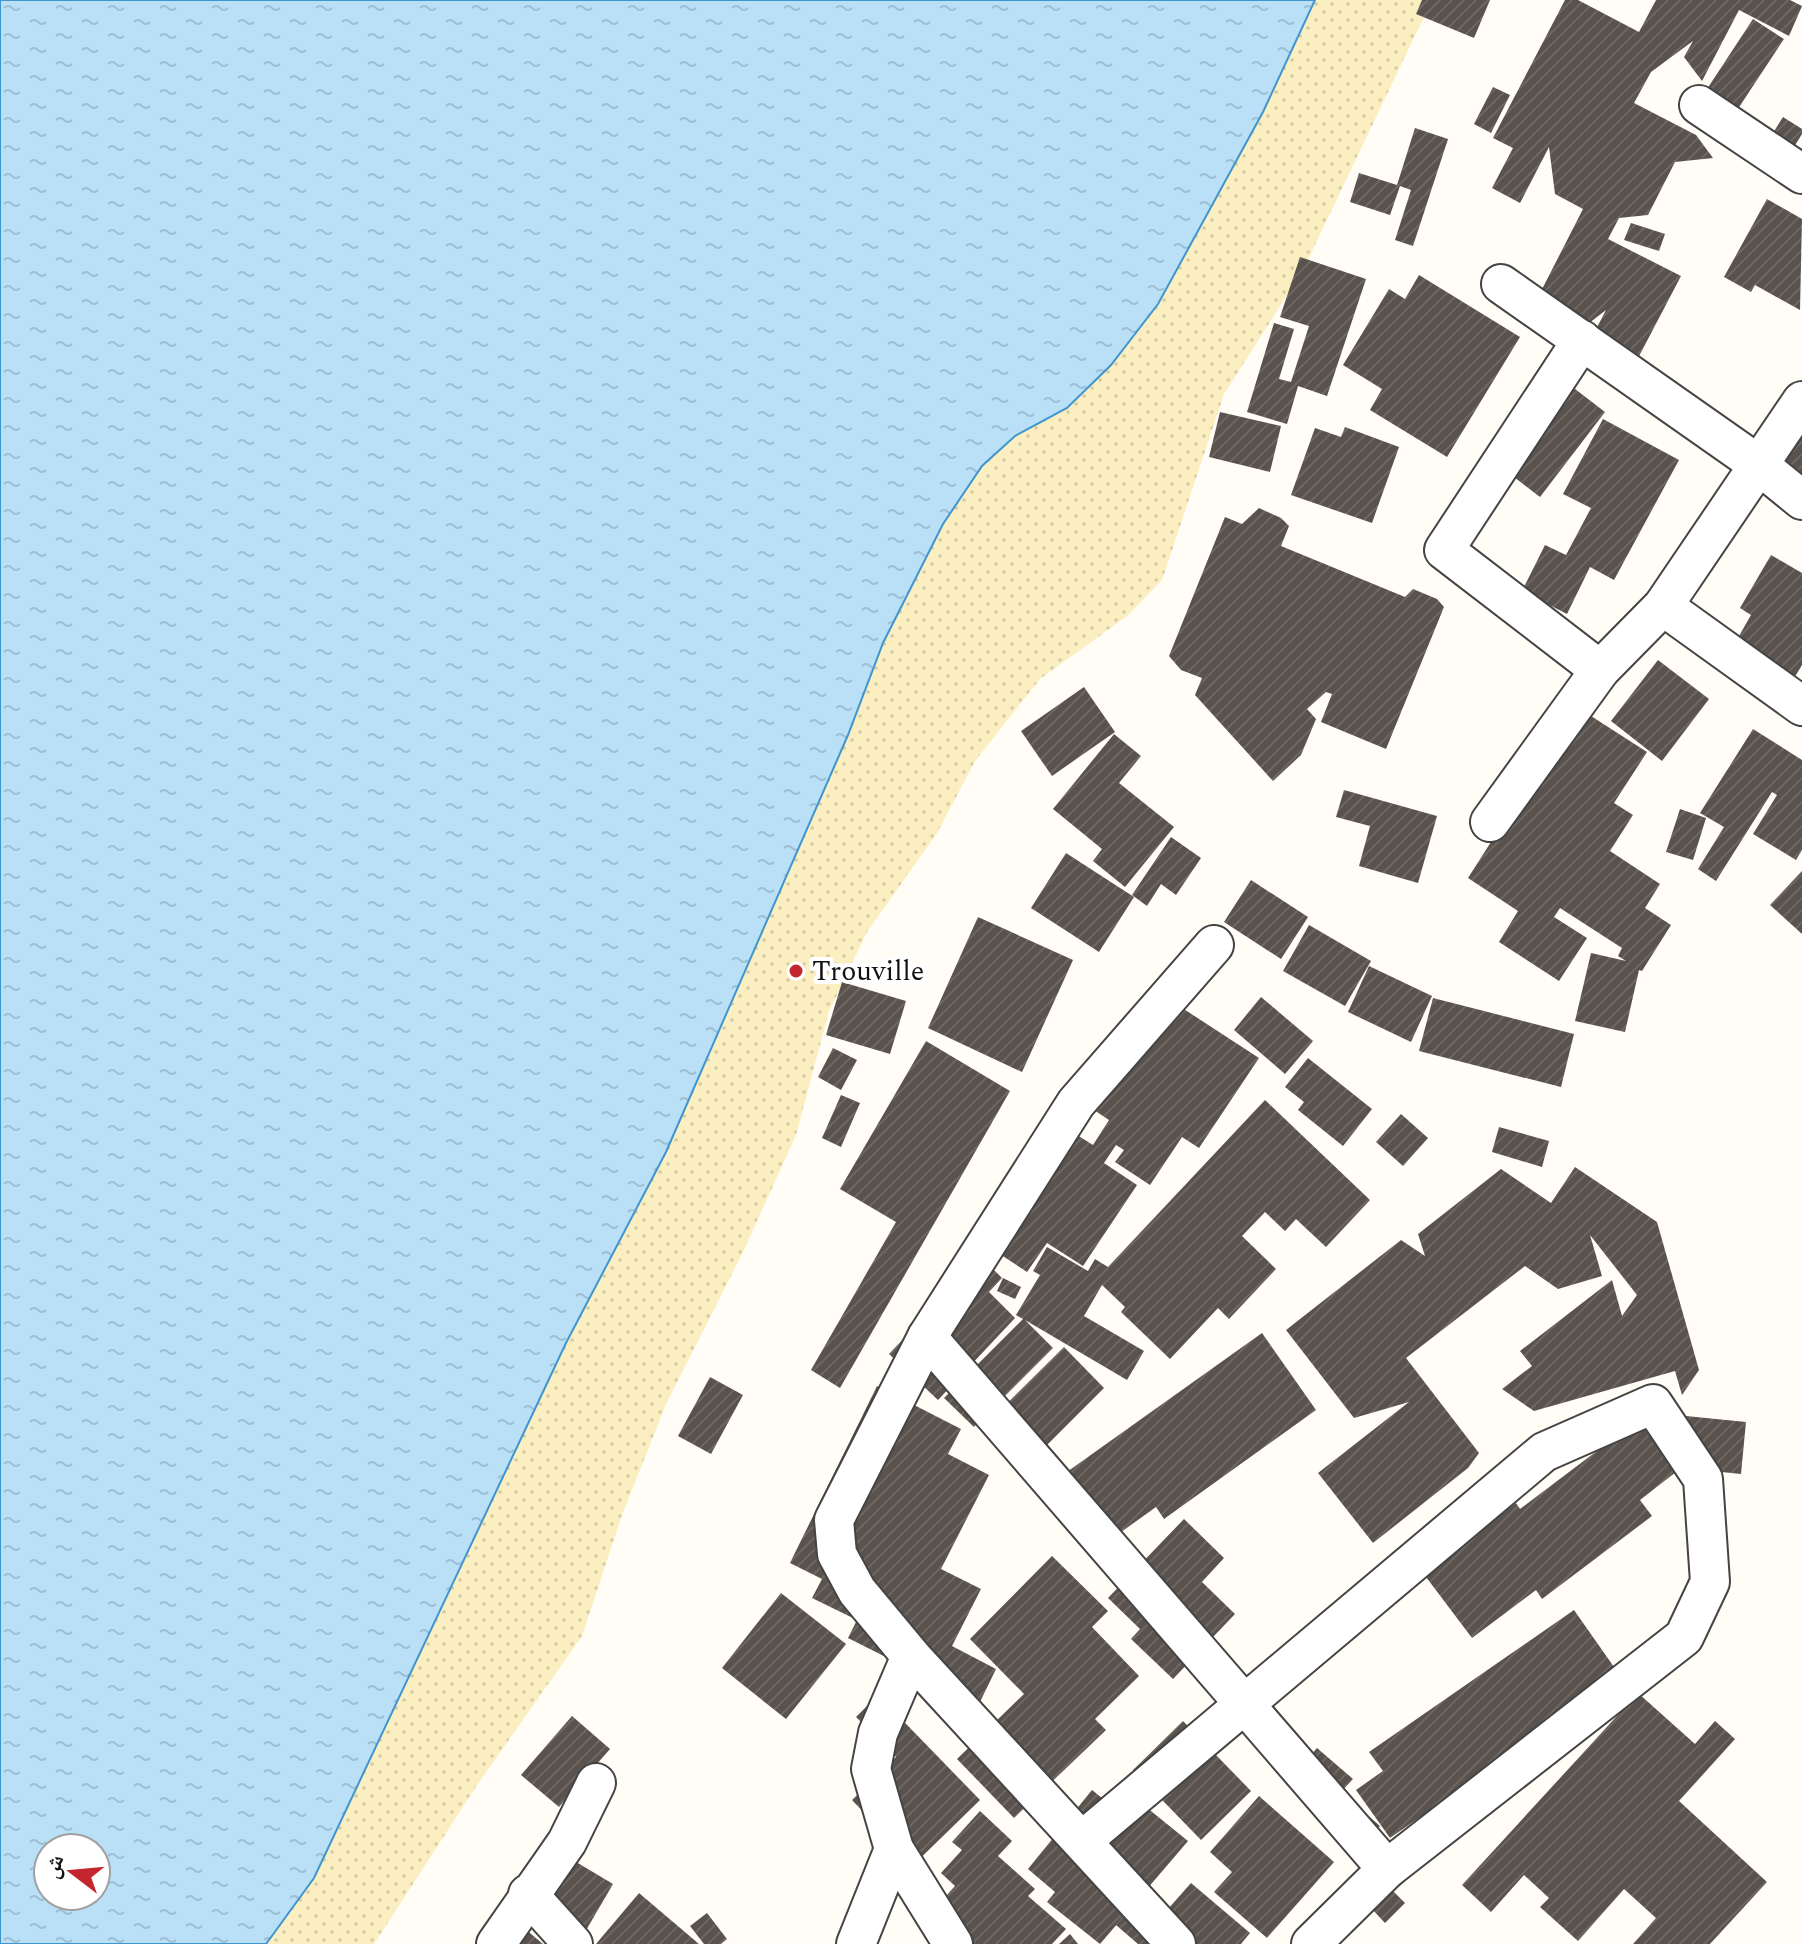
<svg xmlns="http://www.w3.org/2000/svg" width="1802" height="1944" viewBox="0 0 1802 1944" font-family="Spectral,'Noto Naskh Arabic',serif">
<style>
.sand{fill:url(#sand-dots)}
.water{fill:url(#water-ripples);stroke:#3f96cf;stroke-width:2;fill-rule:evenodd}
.building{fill:url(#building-hatch)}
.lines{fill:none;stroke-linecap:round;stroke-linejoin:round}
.street-casing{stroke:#444;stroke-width:42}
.street{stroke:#fff;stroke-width:38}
.poi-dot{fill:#c4262e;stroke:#fff;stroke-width:3}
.labels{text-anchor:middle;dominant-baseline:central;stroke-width:8;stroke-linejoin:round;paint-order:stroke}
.poi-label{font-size:28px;fill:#111;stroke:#fff;text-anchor:start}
</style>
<defs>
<pattern id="sand-dots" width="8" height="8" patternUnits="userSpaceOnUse" patternTransform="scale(2)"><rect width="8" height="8" fill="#fbeec1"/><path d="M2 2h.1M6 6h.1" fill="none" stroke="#d6cba5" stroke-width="1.8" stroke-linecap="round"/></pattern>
<pattern id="water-ripples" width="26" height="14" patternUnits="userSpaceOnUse" patternTransform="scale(2)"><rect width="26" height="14" fill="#b9e0f7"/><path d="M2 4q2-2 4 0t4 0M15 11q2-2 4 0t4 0" fill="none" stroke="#9ebfd3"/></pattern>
<pattern id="building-hatch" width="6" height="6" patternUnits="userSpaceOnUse" patternTransform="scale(2)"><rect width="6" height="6" fill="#5a524d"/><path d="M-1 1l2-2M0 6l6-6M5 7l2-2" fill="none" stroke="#6d6662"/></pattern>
</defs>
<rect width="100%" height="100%" fill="#fffdf5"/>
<!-- sand -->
<path class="sand" d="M1315,0H1436L1420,25L1303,270L1224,394L1162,580L1127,616L1040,679L975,761L937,833L867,932L829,1011L796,1135L742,1254L666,1404L622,1515L582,1636L477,1785L374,1944H266L314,1878L566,1343L666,1152L848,735L883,643L943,524L982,466L1015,436L1067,408L1111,365L1158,304L1263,112Z"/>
<!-- water -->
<path class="water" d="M0,0H1315L1263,112L1158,304L1111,365L1067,408L1015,436L982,466L943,524L883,643L848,735L666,1152L566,1343L314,1878L266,1944H0ZM48,1848H96V1896H48Z"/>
<!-- building -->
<g class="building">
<path d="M1422,0H1490L1474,38L1416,14Z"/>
<path d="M1565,0H1578L1639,32L1656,0H1790L1802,6L1789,36L1739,10L1702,81L1684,57L1693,41L1651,72L1634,103L1696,135L1713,158L1675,162L1648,215L1619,218L1608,239L1681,276L1637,360L1592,337L1606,310L1584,327L1536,301L1583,209L1555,194L1549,147L1520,203L1492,188L1513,148L1493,138Z"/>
<path d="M1753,19L1784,39L1726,127L1688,118Z"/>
<path d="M1493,87L1510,95L1491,133L1474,124Z"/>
<path d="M1783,117L1802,129V134L1778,173L1757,159Z"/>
<path d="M1415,128L1448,139L1413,246L1395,240L1411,190L1400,186L1390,215L1350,202L1359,173L1397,185Z"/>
<path d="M1767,199L1802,219L1800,310L1755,285L1751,292L1724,277Z"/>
<path d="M1631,223L1665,234L1659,251L1624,240Z"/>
<path d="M1300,257L1366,279L1327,396L1298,386L1287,424L1247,412L1274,323L1294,329L1279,379L1291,382L1309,326L1280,317Z"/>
<path d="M1419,275L1520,337L1447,457L1370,410L1382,389L1343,365L1389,289L1405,299Z"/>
<path d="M1549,369L1605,412L1540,497L1484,454Z"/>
<path d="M1802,395V487L1762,463Z"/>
<path d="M1220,412L1281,426L1270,472L1209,457Z"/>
<path d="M1603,419L1679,460L1614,580L1590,567L1567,614L1522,591L1545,545L1566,555L1591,508L1563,494Z"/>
<path d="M1345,427L1399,447L1372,523L1291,495L1315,428L1341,437Z"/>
<path d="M1259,508L1281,518L1289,526L1281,546L1405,597L1413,589L1437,599L1444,607L1386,749L1321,722L1332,694L1326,692L1307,709L1316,719L1301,755L1273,781L1195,695L1202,678L1181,670L1169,656L1225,517L1242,524Z"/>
<path d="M1771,555L1802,573V665L1790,685L1735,643L1751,615L1740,608Z"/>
<path d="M1658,660L1709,699L1662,761L1611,721Z"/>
<path d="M1084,687L1115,732L1052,776L1021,731Z"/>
<path d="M1577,707L1647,752L1614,803L1633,815L1610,851L1660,884L1645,908L1671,925L1642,971L1639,970L1625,1032L1575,1021L1591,953L1626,961L1618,956L1622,948L1560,908L1554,917L1587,938L1559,981L1499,942L1518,911L1468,878Z"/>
<path d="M1753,729L1802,760V850L1796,860L1753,834L1777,795L1772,792L1716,881L1698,869L1724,827L1700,813Z"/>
<path d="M1114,734L1141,756L1119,783L1174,827L1125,887L1093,861L1102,849L1053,809Z"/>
<path d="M1344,790L1437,816L1418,883L1359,866L1370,826L1336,817Z"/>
<path d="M1680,809L1706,818L1693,860L1666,852Z"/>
<path d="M1171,837L1201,858L1176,895L1161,884L1147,906L1132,895Z"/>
<path d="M1066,853L1134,897L1099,952L1031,908Z"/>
<path d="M1802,871V934L1770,905Z"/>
<path d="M1251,880L1308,917L1281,959L1224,922Z"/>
<path d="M978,917L1073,960L1022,1072L928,1028Z"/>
<path d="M1309,925L1371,961L1345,1006L1283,971Z"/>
<path d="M1369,966L1432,996L1411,1042L1348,1012Z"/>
<path d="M842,982L906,1001L890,1054L826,1035Z"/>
<path d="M1153,989L1259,1058L1199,1148L1182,1137L1150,1185L1115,1162L1124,1150L1116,1145L1104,1163L1137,1185L1083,1266L1047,1243L1027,1272L980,1241L1066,1128L1093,1145L1109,1120L1079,1100Z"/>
<path d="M1261,997L1313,1041L1285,1074L1234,1030Z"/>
<path d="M1433,998L1574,1034L1561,1087L1419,1051Z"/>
<path d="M926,1041L1010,1091L840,1388L811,1370L896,1222L840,1189Z"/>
<path d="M833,1048L857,1060L841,1090L818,1077Z"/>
<path d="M1308,1058L1372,1109L1343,1146L1298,1110L1304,1102L1285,1087Z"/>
<path d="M841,1095L860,1103L841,1147L822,1138Z"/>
<path d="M1265,1100L1370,1200L1326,1247L1296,1219L1285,1231L1265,1212L1242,1236L1276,1269L1229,1319L1218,1308L1170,1359L1121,1312L1125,1307L1102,1285L1084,1316L1144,1351L1127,1380L1025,1320L1053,1348L974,1427L944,1398L1023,1319L1016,1315L1040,1275L1033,1271L1047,1247L1088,1271L1095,1259L1108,1267Z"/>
<path d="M1401,1114L1428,1138L1403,1166L1376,1142Z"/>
<path d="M1499,1127L1549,1141L1542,1167L1492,1152Z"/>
<path d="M1575,1167L1657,1222L1699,1370L1682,1395L1675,1371L1534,1411L1502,1389L1532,1366L1520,1351L1612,1280L1622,1316L1637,1295L1590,1235L1602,1276L1558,1289L1525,1266L1406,1358L1479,1453L1468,1468L1373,1543L1318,1473L1409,1402L1354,1418L1286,1330L1401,1240L1425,1256L1418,1234L1501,1169L1551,1203Z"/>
<path d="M981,1257L1002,1278L989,1292L1015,1318L938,1400L889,1354Z"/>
<path d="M1003,1278L1021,1287L1015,1299L997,1291Z"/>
<path d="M1262,1333L1316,1410L1164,1519L1156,1507L1089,1555L1043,1489Z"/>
<path d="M1064,1347L1104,1388L1039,1453L1002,1450L981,1429Z"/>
<path d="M710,1377L743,1395L711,1454L678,1436Z"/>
<path d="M877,1386L961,1429L948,1454L989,1475L941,1569L981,1589L952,1646L996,1669L979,1704L848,1638L857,1620L812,1598L822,1579L790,1563Z"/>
<path d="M1676,1415L1746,1422L1741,1474L1673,1467L1676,1472L1640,1500L1652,1516L1542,1599L1536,1590L1472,1638L1423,1573L1516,1503L1520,1509L1638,1420L1671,1465Z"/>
<path d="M1184,1519L1224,1558L1202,1582L1235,1614L1173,1679L1131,1639L1140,1629L1108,1598Z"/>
<path d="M1052,1556L1108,1611L1092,1627L1139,1676L1095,1719L1106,1730L1014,1818L957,1759L1024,1694L970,1639Z"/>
<path d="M781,1593L846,1644L786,1719L722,1668Z"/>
<path d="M1574,1610L1621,1677L1390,1838L1356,1790L1383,1771L1369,1752Z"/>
<path d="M1638,1693L1695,1744L1715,1721L1735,1739L1679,1801L1767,1882L1710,1944H1633L1656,1918L1624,1889L1578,1941L1540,1907L1549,1898L1524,1875L1491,1912L1462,1885Z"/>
<path d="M878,1695L980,1800L901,1877L890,1840L852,1800L896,1757L856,1717Z"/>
<path d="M572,1716L610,1749L559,1807L521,1775Z"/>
<path d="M1183,1721L1251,1791L1201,1840L1133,1770Z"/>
<path d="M1317,1748L1353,1779L1341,1792L1380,1826L1361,1848L1286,1784Z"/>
<path d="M1092,1790L1112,1806L1125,1790L1188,1841L1100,1944L1047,1902L1055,1892L1028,1869Z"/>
<path d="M1259,1796L1334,1862L1267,1938L1214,1892L1232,1872L1210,1852Z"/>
<path d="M980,1811L1012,1841L998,1856L1035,1889L1028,1896L1066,1929L1052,1944H947L923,1922L955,1886L941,1873L962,1850L952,1842Z"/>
<path d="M551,1847L613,1884L578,1944L512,1912Z"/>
<path d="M1191,1883L1250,1933L1241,1944H1193L1161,1917Z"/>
<path d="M1390,1888L1405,1903L1385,1923L1371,1908Z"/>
<path d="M639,1893L699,1944H596Z"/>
<path d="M1135,1904L1169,1944H1138L1116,1925Z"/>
<path d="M707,1913L727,1939L721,1944H704L690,1926Z"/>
<path d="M511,1917L543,1944H496Z"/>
<path d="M1070,1934L1078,1944H1059Z"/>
</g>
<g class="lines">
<!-- street casing -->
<g class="street-casing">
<g id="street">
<path d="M1699,105L1802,174"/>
<path d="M1501,284L1759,465L1802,500"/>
<path d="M1582,340L1444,550L1600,670"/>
<path d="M1663,606L1802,706"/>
<path d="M1490,822L1600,670L1663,606L1802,401"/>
<path d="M927,1337L1387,1869"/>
<path d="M911,1656L878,1733L871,1769L894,1849L953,1944"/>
<path d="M1083,1840L1544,1452L1653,1404L1703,1479L1710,1582L1684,1637L1387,1869L1311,1944"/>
<path d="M528,1894L573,1944"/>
<path d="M496,1944L567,1842L596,1783"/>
<path d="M856,1944L894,1849"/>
<path d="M1176,1944L911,1656L857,1591L837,1554L834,1520L927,1337L1076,1103L1214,945"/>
</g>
</g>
<!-- street -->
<use href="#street" class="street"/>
</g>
<!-- markers -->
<circle class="poi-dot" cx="796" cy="971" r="8"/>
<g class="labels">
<!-- poi labels -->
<g class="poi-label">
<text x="812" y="971">Trouville</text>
</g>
</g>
<!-- north arrow -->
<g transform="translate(72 1872) rotate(286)"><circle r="38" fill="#ffffff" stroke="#a0a0a0" stroke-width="2"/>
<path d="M0-6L14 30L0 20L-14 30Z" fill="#c4262e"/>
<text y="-12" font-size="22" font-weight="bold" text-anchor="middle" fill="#111111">ش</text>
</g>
</svg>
